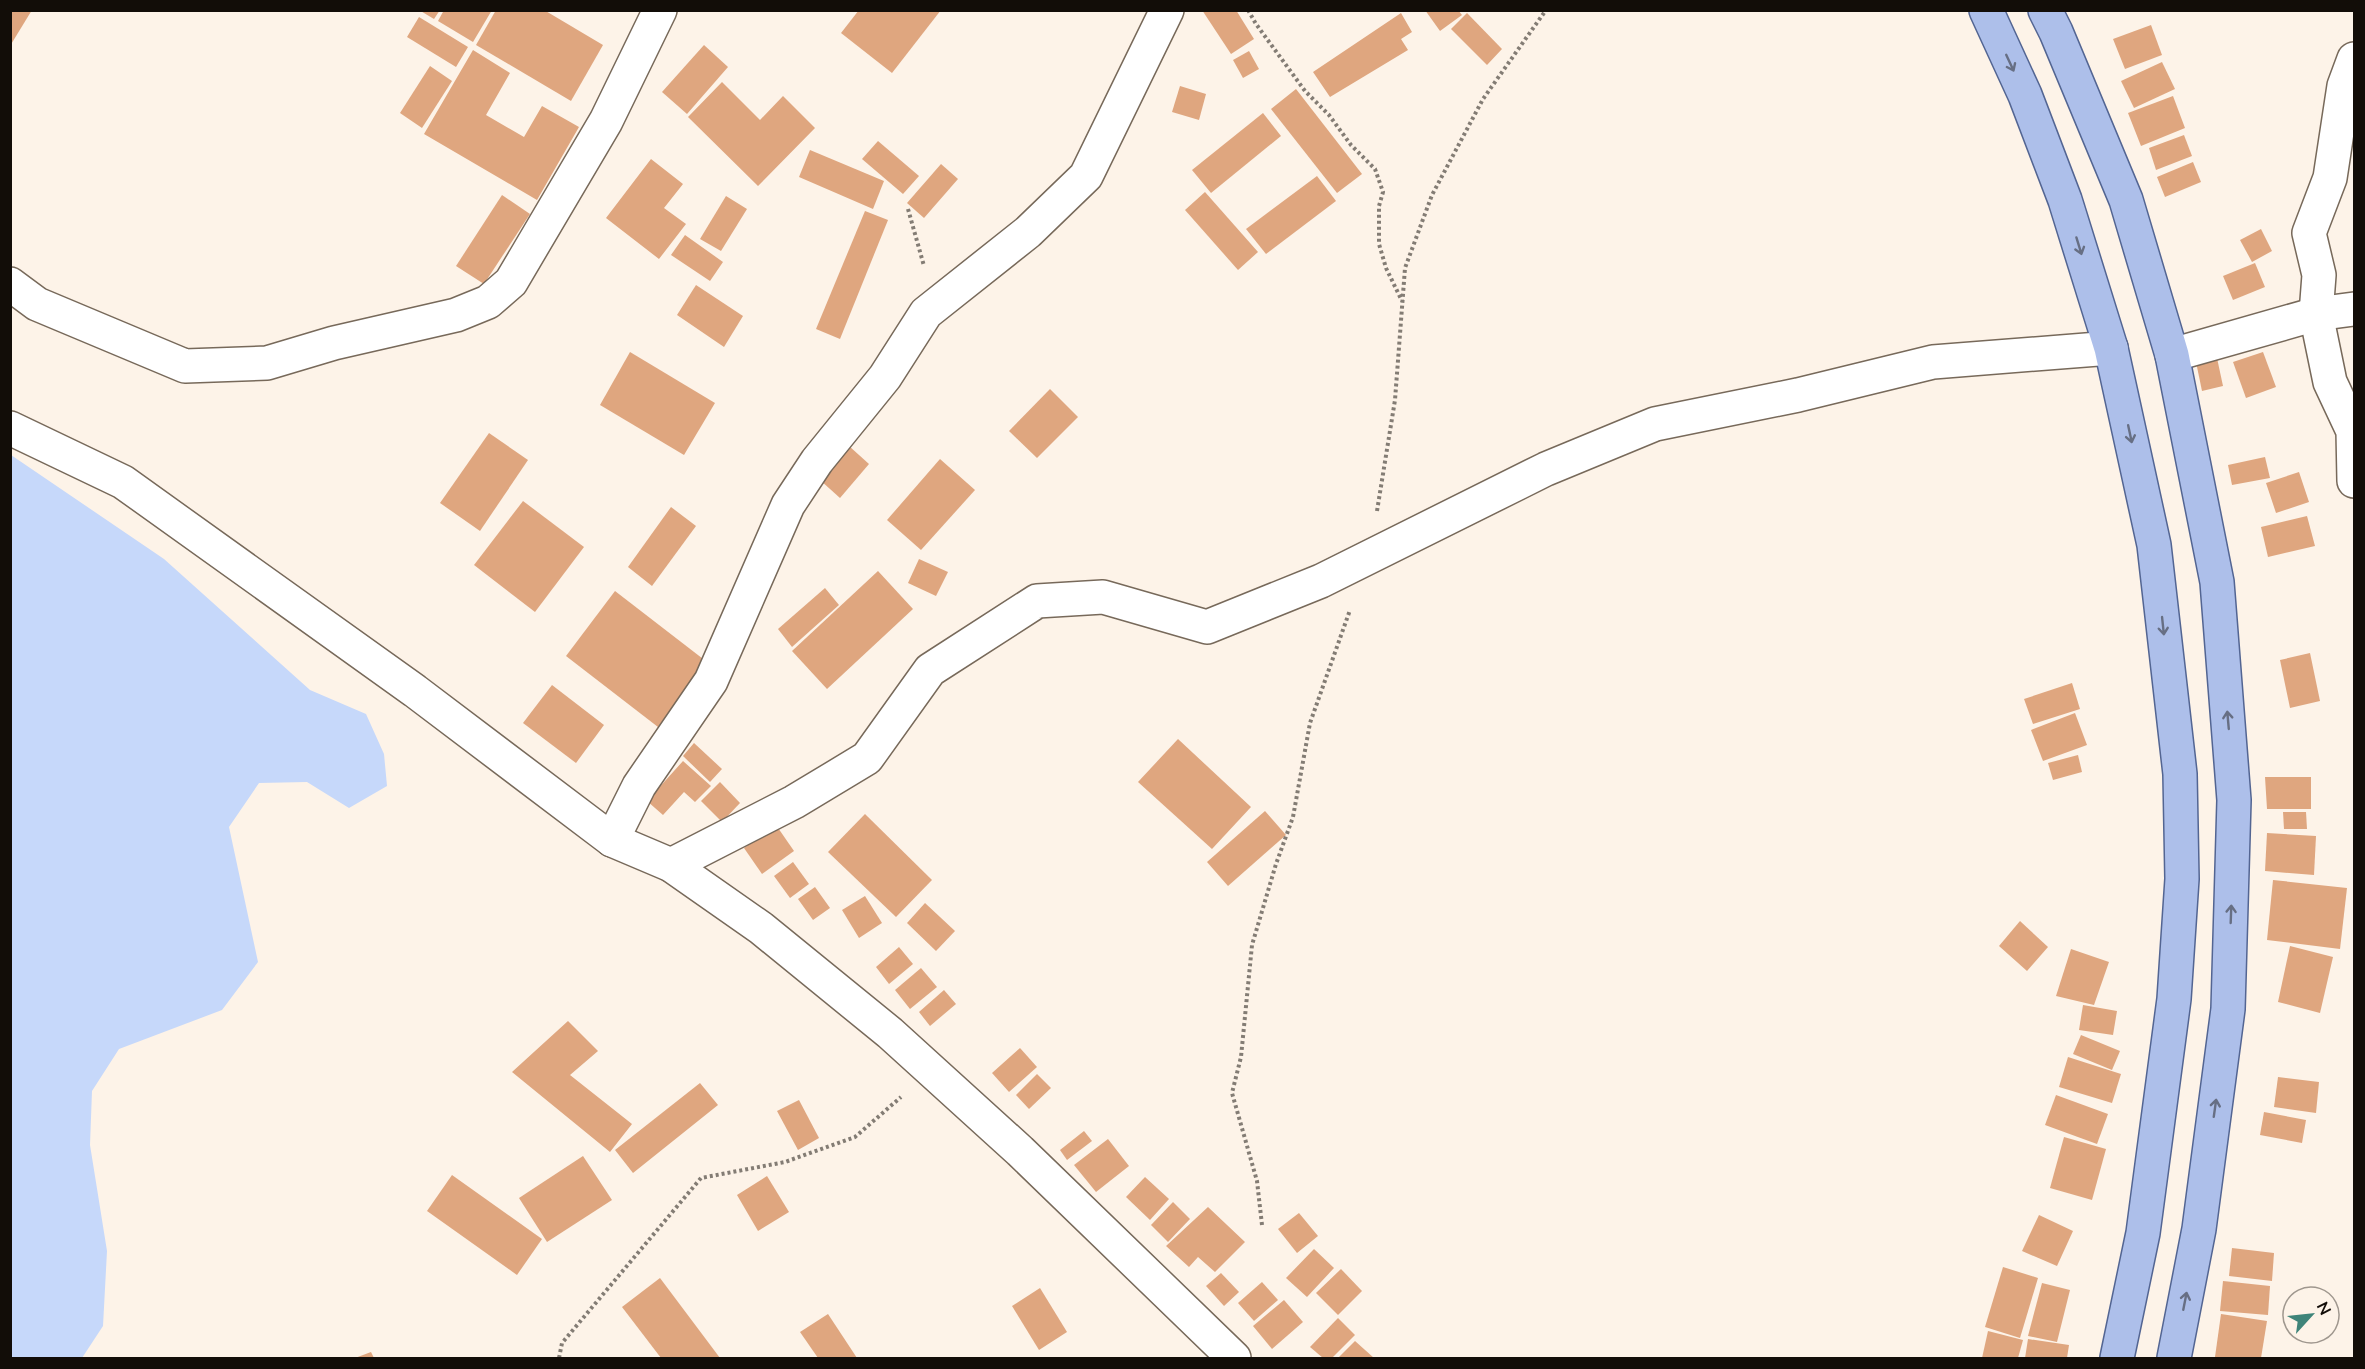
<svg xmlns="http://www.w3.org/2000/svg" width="2365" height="1369" viewBox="0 0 2365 1369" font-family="Mulish,sans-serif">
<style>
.water{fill:#c6d8fa}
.building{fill:#dfa67f}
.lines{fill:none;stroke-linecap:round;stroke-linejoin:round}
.street-casing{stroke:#77695a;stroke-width:36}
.primary-casing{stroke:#536592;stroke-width:36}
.path{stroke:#837c74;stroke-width:4;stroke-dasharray:3 3;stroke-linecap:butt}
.street{stroke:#fff;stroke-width:33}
.primary{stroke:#adbfea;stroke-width:33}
.oneway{stroke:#676f84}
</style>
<rect width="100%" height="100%" fill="#fdf3e8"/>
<!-- water -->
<path class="water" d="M11,455L164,559L310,690L366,714L384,754L387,786L349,808L307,782L259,783L229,827L258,962L222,1010L119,1049L92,1091L90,1145L107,1251L103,1326L82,1358H11Z"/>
<!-- building -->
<g class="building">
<path d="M10,10H32L10,46Z"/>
<path d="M419,10H440L434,19Z"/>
<path d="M444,10H492L473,42L438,21Z"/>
<path d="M496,10H544L603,45L571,101L476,45Z"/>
<path d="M859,10H941L892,73L841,33Z"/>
<path d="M1202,10H1236L1254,39L1231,54Z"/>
<path d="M1425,10H1458L1462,15L1440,31Z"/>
<path d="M1401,13L1412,32L1401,39L1408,50L1330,97L1313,72Z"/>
<path d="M1467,13L1502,49L1487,65L1451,29Z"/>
<path d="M419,17L468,47L456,67L407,37Z"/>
<path d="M2151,25L2162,55L2125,69L2113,39Z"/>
<path d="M704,45L728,67L687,114L662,92Z"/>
<path d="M473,50L510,73L486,115L524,137L542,106L579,127L537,200L424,134Z"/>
<path d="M1249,51L1259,69L1243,78L1233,60Z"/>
<path d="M2162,62L2175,89L2134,108L2121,81Z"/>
<path d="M430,66L452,81L422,128L400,113Z"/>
<path d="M722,82L760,120L783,96L815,128L758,186L688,117Z"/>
<path d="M1180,86L1206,94L1199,120L1172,112Z"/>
<path d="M1296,89L1362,174L1337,193L1271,109Z"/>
<path d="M2173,96L2185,128L2141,146L2128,113Z"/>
<path d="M1263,113L1281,136L1211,193L1192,170Z"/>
<path d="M2184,135L2192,156L2156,170L2149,148Z"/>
<path d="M878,141L919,176L903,194L862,159Z"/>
<path d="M810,150L884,181L873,209L799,177Z"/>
<path d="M651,159L683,184L664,208L686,224L659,259L606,218Z"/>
<path d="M2193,162L2201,182L2165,197L2157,177Z"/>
<path d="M941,164L958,179L924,218L907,203Z"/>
<path d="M1317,176L1336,201L1266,254L1246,229Z"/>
<path d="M1205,192L1258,252L1238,270L1185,210Z"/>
<path d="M502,195L530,214L484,284L456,266Z"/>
<path d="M726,196L747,209L721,251L700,239Z"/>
<path d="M865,211L888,220L840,339L816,329Z"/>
<path d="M2261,229L2272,251L2252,262L2240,240Z"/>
<path d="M685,235L723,262L710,281L671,255Z"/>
<path d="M2255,263L2265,287L2233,300L2223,276Z"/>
<path d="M696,285L743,316L724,347L677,315Z"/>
<path d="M630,352L715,403L684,455L600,405Z"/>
<path d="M2263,352L2276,387L2246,398L2233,362Z"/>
<path d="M2217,358L2223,386L2202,391L2196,362Z"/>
<path d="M1050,389L1078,417L1037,458L1009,431Z"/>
<path d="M489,433L528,460L480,531L440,503Z"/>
<path d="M849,446L869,464L840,498L820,480Z"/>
<path d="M2265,457L2270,478L2232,485L2228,465Z"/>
<path d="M940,459L975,490L921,550L887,520Z"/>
<path d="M2299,472L2309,502L2276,513L2266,483Z"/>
<path d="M523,501L584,547L535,612L474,565Z"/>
<path d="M671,507L696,526L652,586L628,567Z"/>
<path d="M2307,516L2315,546L2268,557L2261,527Z"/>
<path d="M919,559L948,572L936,596L908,583Z"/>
<path d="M878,571L913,609L827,689L792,651Z"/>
<path d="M825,588L839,605L792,647L778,629Z"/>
<path d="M615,591L707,662L658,727L566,656Z"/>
<path d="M2310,653L2320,701L2290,708L2280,660Z"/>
<path d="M2072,683L2080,709L2033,724L2024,699Z"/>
<path d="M552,685L604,725L576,763L523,723Z"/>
<path d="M2075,713L2087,745L2043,761L2031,730Z"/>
<path d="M1178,739L1251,807L1212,849L1138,782Z"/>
<path d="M694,743L722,769L710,782L683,756Z"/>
<path d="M2078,755L2082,772L2053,780L2048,763Z"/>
<path d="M683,761L711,786L695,802L684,792L663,815L647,801Z"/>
<path d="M2265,777H2311V809H2267Z"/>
<path d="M720,782L740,803L722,822L701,801Z"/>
<path d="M1265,811L1286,835L1228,886L1207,862Z"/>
<path d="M2283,812H2306L2307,829H2284Z"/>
<path d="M865,814L932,880L896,917L828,852Z"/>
<path d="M776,825L794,851L762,874L744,848Z"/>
<path d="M2267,833L2316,836L2314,875L2265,871Z"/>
<path d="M793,862L809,884L790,898L774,876Z"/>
<path d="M2273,880L2347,888L2340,949L2267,940Z"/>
<path d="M815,887L830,908L813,920L798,899Z"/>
<path d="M865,896L882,923L859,938L842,910Z"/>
<path d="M925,903L955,931L936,951L907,923Z"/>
<path d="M2020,921L2048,947L2027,971L1999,946Z"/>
<path d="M2290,946L2333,957L2320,1013L2278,1002Z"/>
<path d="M899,947L913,964L889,984L876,967Z"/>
<path d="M2071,949L2109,962L2094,1005L2056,996Z"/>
<path d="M921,968L937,987L910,1009L895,990Z"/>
<path d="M944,990L956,1004L930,1026L919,1012Z"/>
<path d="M2083,1005L2117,1011L2113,1035L2079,1030Z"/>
<path d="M568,1021L598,1051L570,1075L632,1124L610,1152L512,1072Z"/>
<path d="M2081,1035L2120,1051L2112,1070L2073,1054Z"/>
<path d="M1020,1048L1037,1067L1009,1092L992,1073Z"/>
<path d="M2068,1057L2121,1074L2112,1103L2059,1087Z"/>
<path d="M1037,1074L1051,1088L1029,1109L1016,1095Z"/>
<path d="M2278,1077L2319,1082L2316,1113L2274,1107Z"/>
<path d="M700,1083L718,1105L633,1173L615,1150Z"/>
<path d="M2056,1095L2108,1114L2097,1144L2045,1125Z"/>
<path d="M799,1100L819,1138L798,1150L777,1111Z"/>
<path d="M2264,1112L2306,1120L2302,1143L2260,1135Z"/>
<path d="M1084,1131L1092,1141L1067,1160L1060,1150Z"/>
<path d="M2064,1137L2106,1149L2092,1200L2050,1188Z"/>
<path d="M1108,1139L1129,1166L1096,1192L1074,1165Z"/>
<path d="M583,1156L612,1200L547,1242L519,1198Z"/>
<path d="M452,1175L542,1239L517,1275L427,1211Z"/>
<path d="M767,1176L789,1212L758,1231L737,1195Z"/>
<path d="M1145,1177L1169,1199L1150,1220L1126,1197Z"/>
<path d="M1173,1202L1190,1219L1168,1242L1151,1225Z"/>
<path d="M1208,1207L1245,1242L1215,1272L1198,1257L1189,1267L1166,1246Z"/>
<path d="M1299,1213L1318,1236L1297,1253L1278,1229Z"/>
<path d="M2039,1215L2073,1231L2057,1266L2022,1251Z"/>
<path d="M2232,1248L2274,1253L2272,1281L2229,1276Z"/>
<path d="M1314,1249L1334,1268L1307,1297L1286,1278Z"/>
<path d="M2003,1267L2038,1278L2020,1338L1985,1327Z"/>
<path d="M1341,1269L1362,1291L1338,1315L1316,1293Z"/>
<path d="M1221,1273L1239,1292L1224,1306L1206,1286Z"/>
<path d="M660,1278L720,1358H661L622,1307Z"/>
<path d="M2223,1281L2270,1286L2268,1315L2220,1311Z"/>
<path d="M1262,1282L1278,1300L1254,1321L1238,1303Z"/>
<path d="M2042,1283L2070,1290L2057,1342L2028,1336Z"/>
<path d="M1040,1288L1067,1332L1039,1350L1012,1306Z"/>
<path d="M1284,1300L1303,1322L1272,1349L1253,1326Z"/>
<path d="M828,1314L857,1358H818L800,1332Z"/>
<path d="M2221,1314L2267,1321L2261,1358L2215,1357Z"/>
<path d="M1338,1318L1355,1335L1332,1358H1323L1310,1347Z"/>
<path d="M1988,1331L2023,1340L2018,1358H1982Z"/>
<path d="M2028,1339L2069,1345L2067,1358H2025Z"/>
<path d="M1355,1341L1374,1358H1338Z"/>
<path d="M371,1352L374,1358H355Z"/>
</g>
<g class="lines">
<!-- street casing -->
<g class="street-casing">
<g id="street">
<path d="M2354,59L2344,86L2330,178L2309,233L2319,275L2316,314L2330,382L2353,431L2354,481"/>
<path d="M10,284L37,304L185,366L267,363L334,343L456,315L488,302L511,282L606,121L660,10"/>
<path d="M2172,355L2316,314L2354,309"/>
<path d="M10,428L123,482L415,691L612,840L671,865L761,928L890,1033L1020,1151L1234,1358"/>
<path d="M612,840L639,786L711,681L788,505L817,461L885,377L926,313L1028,232L1086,176L1167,10"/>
<path d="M671,865L794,802L867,758L930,670L1037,601L1103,597L1207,627L1321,581L1546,469L1655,424L1798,395L1933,362L2111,348"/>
</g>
</g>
<!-- primary casing -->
<g class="primary-casing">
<g id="primary">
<path d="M1986,10L2025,95L2065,200L2111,348L2154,545L2180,774L2182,879L2174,999L2143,1233L2117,1358"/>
<path d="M2045,10L2056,32L2126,200L2172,355L2217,582L2234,800L2228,1009L2199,1229L2174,1358"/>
</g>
</g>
<!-- path -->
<g class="path">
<path d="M1248,10L1256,24L1305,91L1329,115L1351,145L1375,169L1383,192L1379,206V244L1386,268L1402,301"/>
<path d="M908,209L924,266"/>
<path d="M1377,511L1395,400L1405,268L1432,195L1483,99L1546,10"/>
<path d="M1262,1225L1257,1181L1232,1093L1241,1057L1252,945L1276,864L1293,817L1310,723L1350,610"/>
<path d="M559,1358L562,1343L701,1178L785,1162L855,1137L901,1097"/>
</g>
<!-- street -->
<use href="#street" class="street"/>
<!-- primary -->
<use href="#primary" class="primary"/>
</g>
<!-- one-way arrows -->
<defs><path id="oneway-shaft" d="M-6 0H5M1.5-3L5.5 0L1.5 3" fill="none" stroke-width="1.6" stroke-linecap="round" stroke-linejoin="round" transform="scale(1.5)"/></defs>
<g class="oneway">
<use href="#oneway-shaft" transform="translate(2010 63) rotate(65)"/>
<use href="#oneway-shaft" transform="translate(2079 246) rotate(73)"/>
<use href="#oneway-shaft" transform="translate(2130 434) rotate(78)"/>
<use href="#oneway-shaft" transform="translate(2163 626) rotate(84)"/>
<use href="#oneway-shaft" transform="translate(2228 720) rotate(-95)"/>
<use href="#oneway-shaft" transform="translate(2231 914) rotate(-88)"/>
<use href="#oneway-shaft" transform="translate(2215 1108) rotate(-82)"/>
<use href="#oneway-shaft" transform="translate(2185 1301) rotate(-79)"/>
</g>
<!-- border -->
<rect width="2365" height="1369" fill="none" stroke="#120d08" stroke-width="24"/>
<!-- north arrow -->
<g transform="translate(2311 1315) rotate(63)"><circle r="28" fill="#fdf3e8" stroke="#9f978e" stroke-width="1.5"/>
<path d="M0-4.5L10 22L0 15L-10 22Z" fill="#3f8479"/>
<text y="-9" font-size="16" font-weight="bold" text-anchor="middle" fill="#120d08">N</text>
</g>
</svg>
